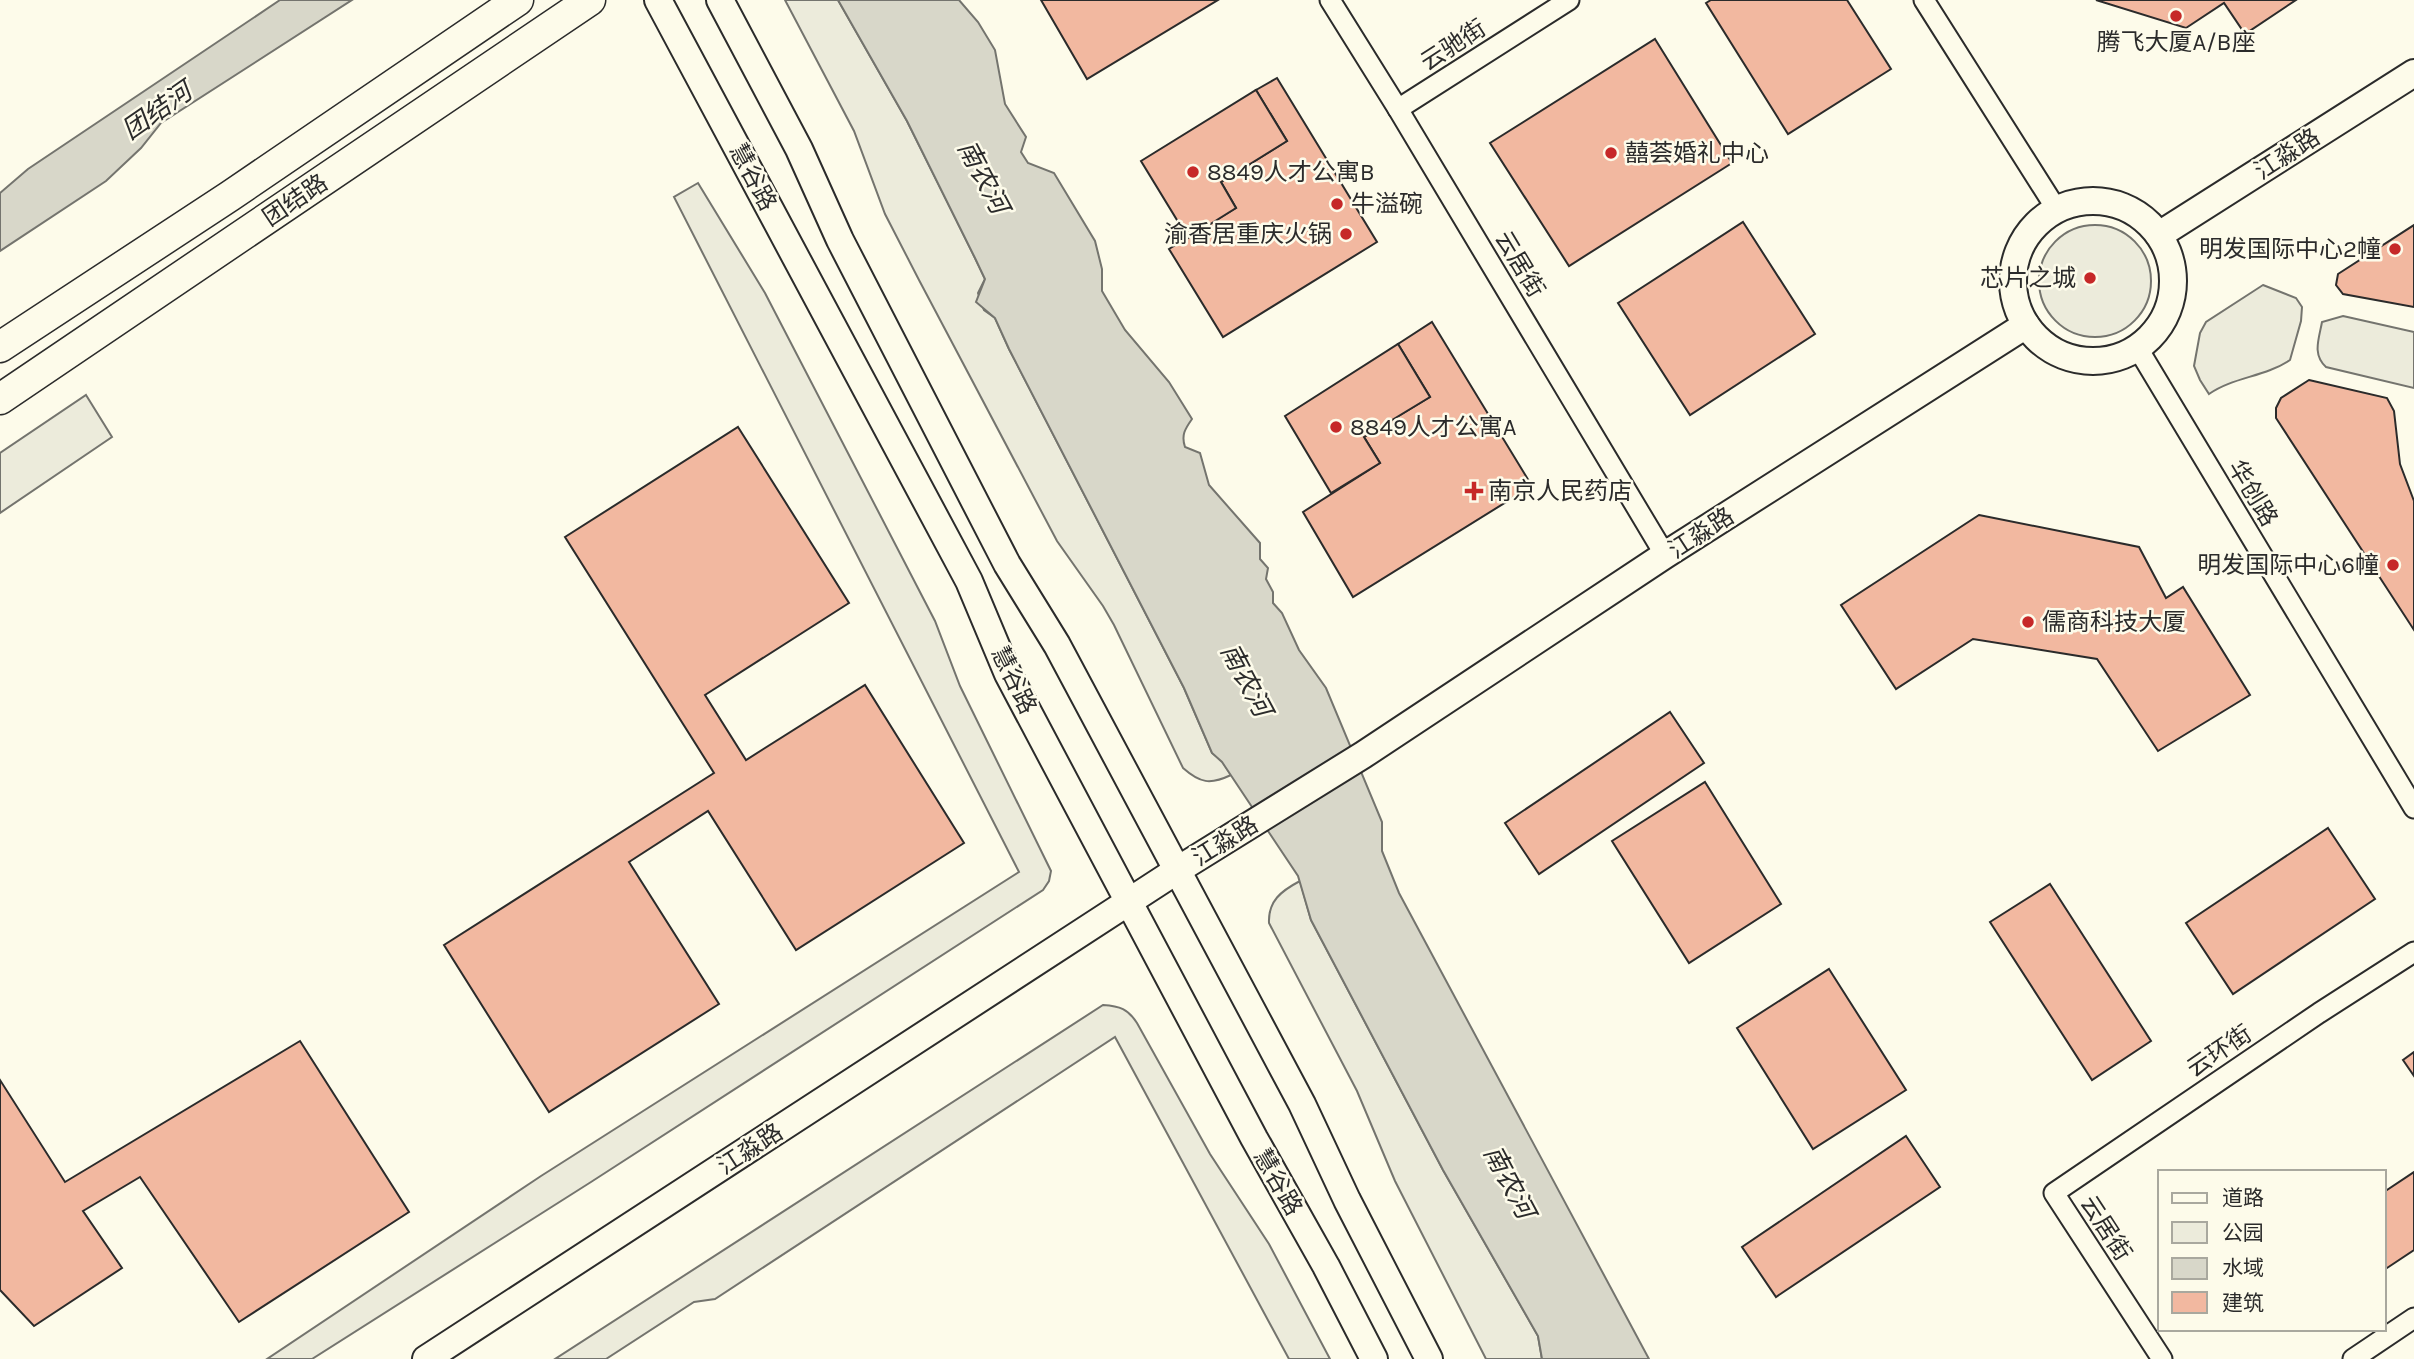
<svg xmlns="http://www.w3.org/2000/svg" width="2414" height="1359" viewBox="0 0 2414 1359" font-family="Karla,'Noto Sans SC',sans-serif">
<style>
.green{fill:#ecebdb;stroke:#74746e;stroke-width:2}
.water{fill:#d8d7c9;stroke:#74746e;stroke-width:2}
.building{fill:#f2b8a0;stroke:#2b2b2b;stroke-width:2}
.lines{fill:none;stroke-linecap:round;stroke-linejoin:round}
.street-casing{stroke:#2b2b2b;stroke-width:23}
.secondary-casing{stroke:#2b2b2b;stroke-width:30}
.primary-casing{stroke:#2b2b2b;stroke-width:33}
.street{stroke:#fdfbea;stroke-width:19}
.secondary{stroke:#fdfbea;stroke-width:26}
.primary{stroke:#fdfbea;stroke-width:30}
.poi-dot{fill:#c62828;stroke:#fdfbea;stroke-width:2.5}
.labels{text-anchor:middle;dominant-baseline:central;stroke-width:5;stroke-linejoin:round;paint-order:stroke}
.poi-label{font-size:24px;fill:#2b2b2b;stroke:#fdfbea;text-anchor:start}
.street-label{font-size:24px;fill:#2b2b2b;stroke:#fdfbea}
.water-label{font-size:26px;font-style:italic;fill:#2b2b2b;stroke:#fdfbea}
</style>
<rect width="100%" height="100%" fill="#fdfbea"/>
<!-- green -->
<g class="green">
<path d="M785,0H838L907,121L975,258L985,279L978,293L984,310L995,318L1009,349L1184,688L1212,753L1222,761L1231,775C1210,785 1200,783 1183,768L1114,625L1103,606L1057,541L919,280L885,214L854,131Z"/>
<path d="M698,183L765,293L935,621L960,686L1051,871L1049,881L1043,890L591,1182L312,1359H267L541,1176L1019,872L674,197Z"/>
<circle cx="2095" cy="281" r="56"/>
<path d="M2263,285L2296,298L2302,307L2301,321L2290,360C2265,377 2233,377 2209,394L2200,380L2194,366L2200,333L2206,322Z"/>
<path d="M2343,316L2414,332V388L2326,367C2312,354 2319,339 2322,322Z"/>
<path d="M86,395L112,437L0,513V453Z"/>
<path d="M1300,881L1311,920L1443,1170L1538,1336L1542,1359H1486L1395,1181L1357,1091L1269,923C1268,901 1281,891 1300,881Z"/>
<path d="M1103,1005C1120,1006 1128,1009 1137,1023L1210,1154L1269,1244L1330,1359H1289L1115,1037L715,1299L694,1302L606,1359H555Z"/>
</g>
<!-- water -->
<g class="water">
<path d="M280,0H352L161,123L141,148L106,181L0,251V193L28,169Z"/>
<path d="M838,0H959L978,22L995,50L1005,104L1026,137L1021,152L1028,163L1054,173L1095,241L1102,269V291L1125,330L1169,382L1192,419C1185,429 1181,435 1185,447L1200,453L1209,485L1260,543V559L1268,568L1266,579L1273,592V603L1282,613L1299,650L1326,688L1382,822V851L1399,893L1649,1359H1542L1538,1336L1443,1170L1311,920L1298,876L1222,762L1212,753L1184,688L1009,349L995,318L976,302L985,279L975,258L907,121Z"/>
</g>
<!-- building -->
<g class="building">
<path d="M1041,0H1218L1087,79Z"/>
<path d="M1711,0H1847L1891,69L1788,134L1706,3Z"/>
<path d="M2096,0H2296L2245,34L2224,3L2186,28Z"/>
<path d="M1655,39L1732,163L1569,266L1490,143Z"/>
<path d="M1277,78L1377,242L1223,337L1169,249L1236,208L1221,182L1287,141L1256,90Z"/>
<path d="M1256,90L1287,141L1221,182L1236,208L1188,238L1141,161Z"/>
<path d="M1743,222L1815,334L1690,415L1618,303Z"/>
<path d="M2414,225V307L2343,294L2336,285L2338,274Z"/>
<path d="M1432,322L1532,486L1353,597L1303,512L1380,463L1364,437L1430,397L1398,344Z"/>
<path d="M1398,344L1430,397L1364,437L1380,463L1331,493L1285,416Z"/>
<path d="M2309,380L2387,398L2394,411L2400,464L2414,501V630L2276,418V408L2281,398Z"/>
<path d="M738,427L849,603L705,695L746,760L865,685L964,843L796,950L708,811L629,862L719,1004L549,1112L444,945L714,773L565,537Z"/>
<path d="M1979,515L2139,547L2166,598L2183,587L2250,695L2158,751L2097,659L1973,639L1896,689L1841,605Z"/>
<path d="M1670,712L1704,763L1539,874L1505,823Z"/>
<path d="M1705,782L1781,904L1689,963L1612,841Z"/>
<path d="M2328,828L2375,899L2233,994L2186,923Z"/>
<path d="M2050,884L2151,1041L2092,1080L1990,922Z"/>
<path d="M1829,969L1906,1090L1813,1149L1737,1028Z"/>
<path d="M300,1041L409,1212L239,1322L140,1177L83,1211L122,1268L34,1326L0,1290V1080L65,1182Z"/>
<path d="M2414,1052V1076L2403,1060Z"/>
<path d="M1906,1136L1940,1187L1776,1297L1742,1247Z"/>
<path d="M2414,1172V1250L2384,1270V1192Z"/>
</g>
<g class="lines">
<!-- street casing -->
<g class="street-casing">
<g id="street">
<path d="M1330,0L1398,109L1665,555"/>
<path d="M1924,0L2057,210"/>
<path d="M1398,109L1569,0"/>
<path d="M2137,347L2414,808"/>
<path d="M2162,1359L2054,1193L2319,1013L2414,952"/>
<path d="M2353,1359L2414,1318"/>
</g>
</g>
<!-- secondary casing -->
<g class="secondary-casing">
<g id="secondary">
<path d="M658,0L969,581L1008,674L1254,1138L1326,1266L1374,1359"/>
<path d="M720,0L799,149L840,240L1007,564L1057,645L1302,1104L1347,1200L1429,1359"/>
<circle cx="2093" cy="281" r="80"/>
<path d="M2159,235L2414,73"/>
<path d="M426,1359L1176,871L1363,755L1665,555L2026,325"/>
</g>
</g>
<!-- primary casing -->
<g class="primary-casing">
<g id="primary">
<path d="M0,347L230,196L518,0"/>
<path d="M0,399L590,0"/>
</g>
</g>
<!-- street -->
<use href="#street" class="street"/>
<!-- secondary -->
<use href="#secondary" class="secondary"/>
<!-- primary -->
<use href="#primary" class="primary"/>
</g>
<!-- markers -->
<g class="poi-dot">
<circle cx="2176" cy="16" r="7"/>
<circle cx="1611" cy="153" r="7"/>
<circle cx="1193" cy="172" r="7"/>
<circle cx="1337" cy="204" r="7"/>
<circle cx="1346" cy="234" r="7"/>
<circle cx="2395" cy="249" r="7"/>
<circle cx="2090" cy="278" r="7"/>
<circle cx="1336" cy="427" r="7"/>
<path d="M1470.5 480.5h7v7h7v7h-7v7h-7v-7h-7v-7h7z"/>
<circle cx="2393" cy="565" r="7"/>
<circle cx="2028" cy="622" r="7"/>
</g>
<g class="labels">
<!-- poi labels -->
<g class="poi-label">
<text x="2176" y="42" text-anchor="middle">腾飞大厦A/B座</text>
<text x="1625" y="153">囍荟婚礼中心</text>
<text x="1207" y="172">8849人才公寓B</text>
<text x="1351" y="204">牛溢碗</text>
<text x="1332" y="234" text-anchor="end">渝香居重庆火锅</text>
<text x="2381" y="249" text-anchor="end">明发国际中心2幢</text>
<text x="2076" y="278" text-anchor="end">芯片之城</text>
<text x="1350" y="427">8849人才公寓A</text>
<text x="1488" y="491">南京人民药店</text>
<text x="2379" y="565" text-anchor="end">明发国际中心6幢</text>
<text x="2042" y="622">儒商科技大厦</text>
</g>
<!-- street labels -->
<g class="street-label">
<text transform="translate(1453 45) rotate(-33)">云驰街</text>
<text transform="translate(2287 154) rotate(-33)">江淼路</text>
<text transform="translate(753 177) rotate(62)">慧谷路</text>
<text transform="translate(295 200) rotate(-34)">团结路</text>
<text transform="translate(1520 264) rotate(59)">云居街</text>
<text transform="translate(2253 493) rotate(59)">华创路</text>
<text transform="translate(1701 533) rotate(-33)">江淼路</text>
<text transform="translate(1014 680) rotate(64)">慧谷路</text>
<text transform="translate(1225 841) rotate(-32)">江淼路</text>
<text transform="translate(2219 1051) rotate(-34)">云环街</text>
<text transform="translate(750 1149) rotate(-33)">江淼路</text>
<text transform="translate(1278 1182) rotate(60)">慧谷路</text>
<text transform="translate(2106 1228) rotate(57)">云居街</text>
</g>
<!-- water labels -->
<g class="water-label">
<text transform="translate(157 111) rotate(-35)">团结河</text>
<text transform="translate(983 177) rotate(62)">南农河</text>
<text transform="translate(1246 680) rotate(62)">南农河</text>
<text transform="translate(1509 1182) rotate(62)">南农河</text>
</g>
</g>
<!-- legend -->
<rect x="2158" y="1170" width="228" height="161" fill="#fdfbea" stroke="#a9a89e" stroke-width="2"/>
<rect x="2172" y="1193" width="35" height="10" fill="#fdfbea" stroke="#a9a89e" stroke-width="2"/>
<text x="2222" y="1205" font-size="21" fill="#2b2b2b">道路</text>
<rect x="2172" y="1222" width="35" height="21" fill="#ecebdb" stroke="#a9a89e" stroke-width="2"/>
<text x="2222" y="1240" font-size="21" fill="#2b2b2b">公园</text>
<rect x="2172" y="1258" width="35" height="21" fill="#d8d7c9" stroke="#a9a89e" stroke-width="2"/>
<text x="2222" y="1275" font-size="21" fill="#2b2b2b">水域</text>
<rect x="2172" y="1292" width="35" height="21" fill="#f2b8a0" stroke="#a9a89e" stroke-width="2"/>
<text x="2222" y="1310" font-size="21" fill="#2b2b2b">建筑</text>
</svg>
